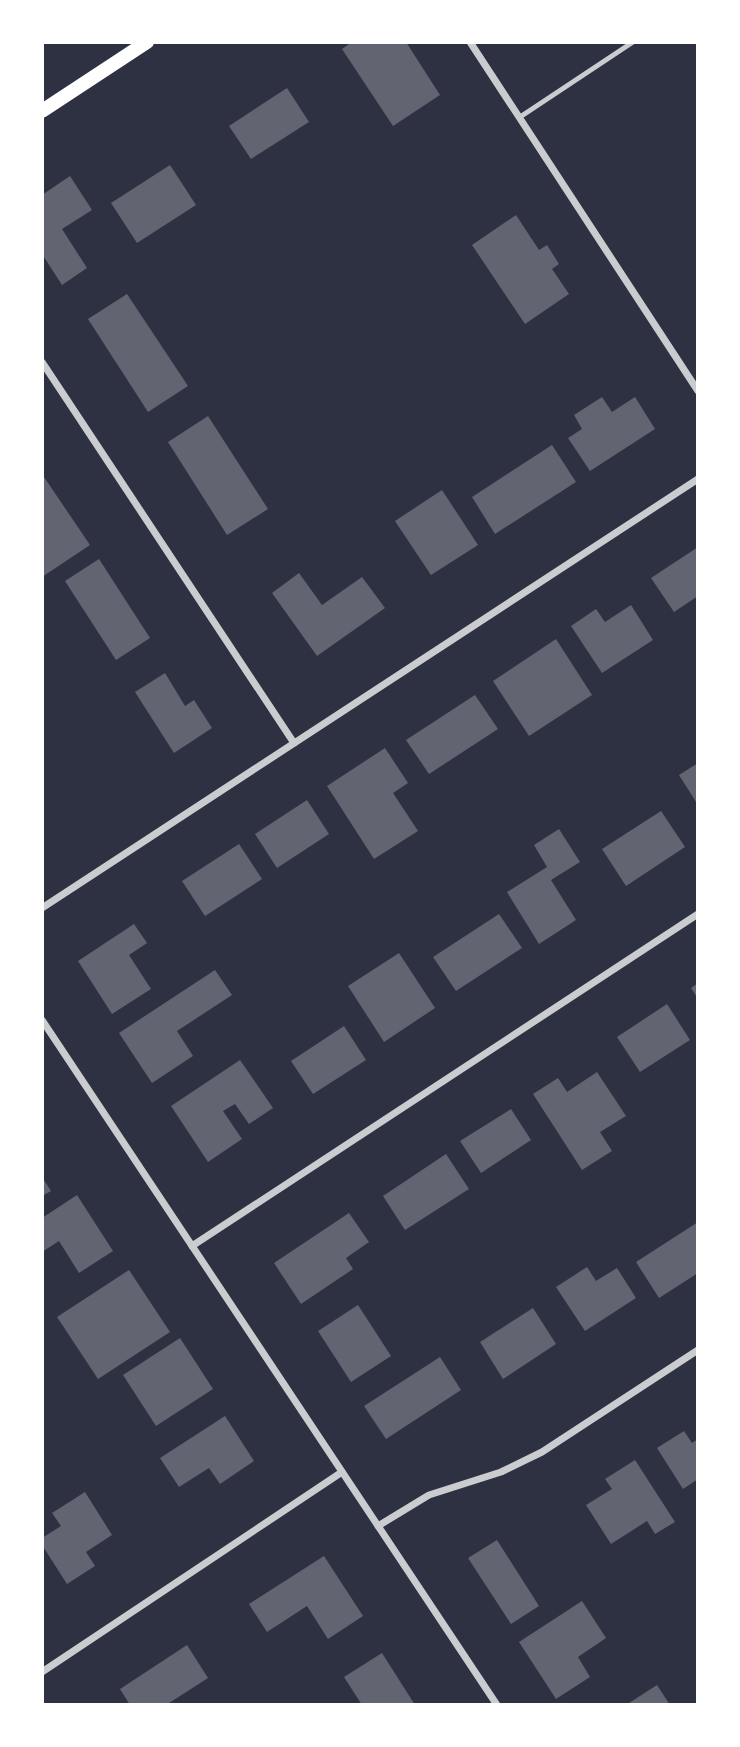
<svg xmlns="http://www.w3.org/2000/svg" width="740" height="1747" viewBox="0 0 740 1747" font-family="'Open Sans',sans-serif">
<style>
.building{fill:#626471}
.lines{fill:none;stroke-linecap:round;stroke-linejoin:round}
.service{stroke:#caccd0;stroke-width:5}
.minor{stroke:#caccd0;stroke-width:7}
.secondary{stroke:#fff;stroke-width:14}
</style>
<rect width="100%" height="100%" fill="#2d3142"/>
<!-- building -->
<g class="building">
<path d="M352,42H406L440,95L393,126L342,49Z"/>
<path d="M287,88L309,122L251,159L229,126Z"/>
<path d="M170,165L196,205L137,243L111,203Z"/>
<path d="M70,176L92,210L62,229L87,268L62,285L42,254V195Z"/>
<path d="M516,215L539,250L547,245L559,264L552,269L569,294L525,324L472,245Z"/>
<path d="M127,294L188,386L148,412L88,319Z"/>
<path d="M602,397L612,412L635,397L655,429L590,471L568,438L582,429L574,415Z"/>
<path d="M208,416L268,509L227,535L168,442Z"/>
<path d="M552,445L576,482L495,534L472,497Z"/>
<path d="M42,474L90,545L42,577Z"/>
<path d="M442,490L478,545L431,575L395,521Z"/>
<path d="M698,547V596L674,612L651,578Z"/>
<path d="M99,559L150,638L116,660L65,581Z"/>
<path d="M299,573L322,605L362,577L385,608L317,656L272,593Z"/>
<path d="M631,605L653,640L602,673L571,626L596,609L605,622Z"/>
<path d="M556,639L592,695L529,736L493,681Z"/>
<path d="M165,673L185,706L194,700L212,728L174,753L135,692Z"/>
<path d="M475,695L498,729L429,774L406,740Z"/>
<path d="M385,748L408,783L393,793L418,831L374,859L327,786Z"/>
<path d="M698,763V805L679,775Z"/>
<path d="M307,800L329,834L277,868L255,834Z"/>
<path d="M661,811L685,847L626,886L602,849Z"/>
<path d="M559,829L580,862L551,880L576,920L539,944L507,892L547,867L534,845Z"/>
<path d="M239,844L262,879L205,916L182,881Z"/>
<path d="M499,914L522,948L456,991L433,957Z"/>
<path d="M134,924L147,943L129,955L151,989L112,1014L78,961Z"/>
<path d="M399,953L435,1008L384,1042L348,986Z"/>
<path d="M215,970L232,995L177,1031L193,1056L152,1083L119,1033Z"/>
<path d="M698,983V999L691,988Z"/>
<path d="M667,1004L690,1040L640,1072L617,1037Z"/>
<path d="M344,1026L366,1060L313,1094L291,1061Z"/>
<path d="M240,1060L273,1108L249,1124L235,1104L223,1111L242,1139L208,1162L171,1106Z"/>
<path d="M597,1072L626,1116L600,1132L612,1151L582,1170L533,1094L558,1078L567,1092Z"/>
<path d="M511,1109L531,1140L481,1173L460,1141Z"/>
<path d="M446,1154L469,1189L405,1230L383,1196Z"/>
<path d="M42,1177L51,1191L42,1196Z"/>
<path d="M77,1195L113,1251L79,1273L59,1241L42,1252V1218Z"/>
<path d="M349,1213L369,1242L346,1258L353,1269L301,1304L274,1263Z"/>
<path d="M698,1222V1273L659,1298L636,1262Z"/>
<path d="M587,1267L596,1281L617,1268L636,1298L585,1331L556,1287Z"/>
<path d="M129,1270L170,1332L98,1379L57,1317Z"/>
<path d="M358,1305L391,1356L351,1382L318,1331Z"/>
<path d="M533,1308L556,1344L503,1379L480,1342Z"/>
<path d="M180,1338L213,1389L156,1426L123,1375Z"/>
<path d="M440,1357L461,1390L386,1439L364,1406Z"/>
<path d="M225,1416L254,1461L220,1484L209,1468L179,1487L160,1458Z"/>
<path d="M684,1431L692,1443L698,1439V1479L683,1489L657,1448Z"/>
<path d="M635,1460L675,1522L655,1534L647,1521L611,1544L586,1505L612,1489L605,1479Z"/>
<path d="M85,1492L112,1535L86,1552L95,1566L67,1584L42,1545V1538L61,1526L52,1513Z"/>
<path d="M497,1540L539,1606L511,1624L468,1558Z"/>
<path d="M324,1556L363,1616L328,1639L307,1606L267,1632L249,1604Z"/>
<path d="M582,1601L606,1638L578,1657L590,1677L556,1699L519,1642Z"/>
<path d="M187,1645L208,1678L166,1705H130L120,1689Z"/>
<path d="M382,1653L415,1705H362L344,1677Z"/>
<path d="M657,1685L670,1705H626Z"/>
</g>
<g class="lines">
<!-- service -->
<path class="service" d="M520,117L633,42"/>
<!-- minor -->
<g class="minor">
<path d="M470,42L698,391"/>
<path d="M42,362L294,743"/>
<path d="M42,908L698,479"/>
<path d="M42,1020L497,1705"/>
<path d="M192,1246L698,914"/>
<path d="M378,1526L429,1495L501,1472L542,1452L698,1350"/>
<path d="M42,1672L342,1472"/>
</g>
<!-- secondary -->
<path class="secondary" d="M42,111L147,42"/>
</g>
<!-- border -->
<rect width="740" height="1747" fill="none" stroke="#ffffff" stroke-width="88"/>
</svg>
